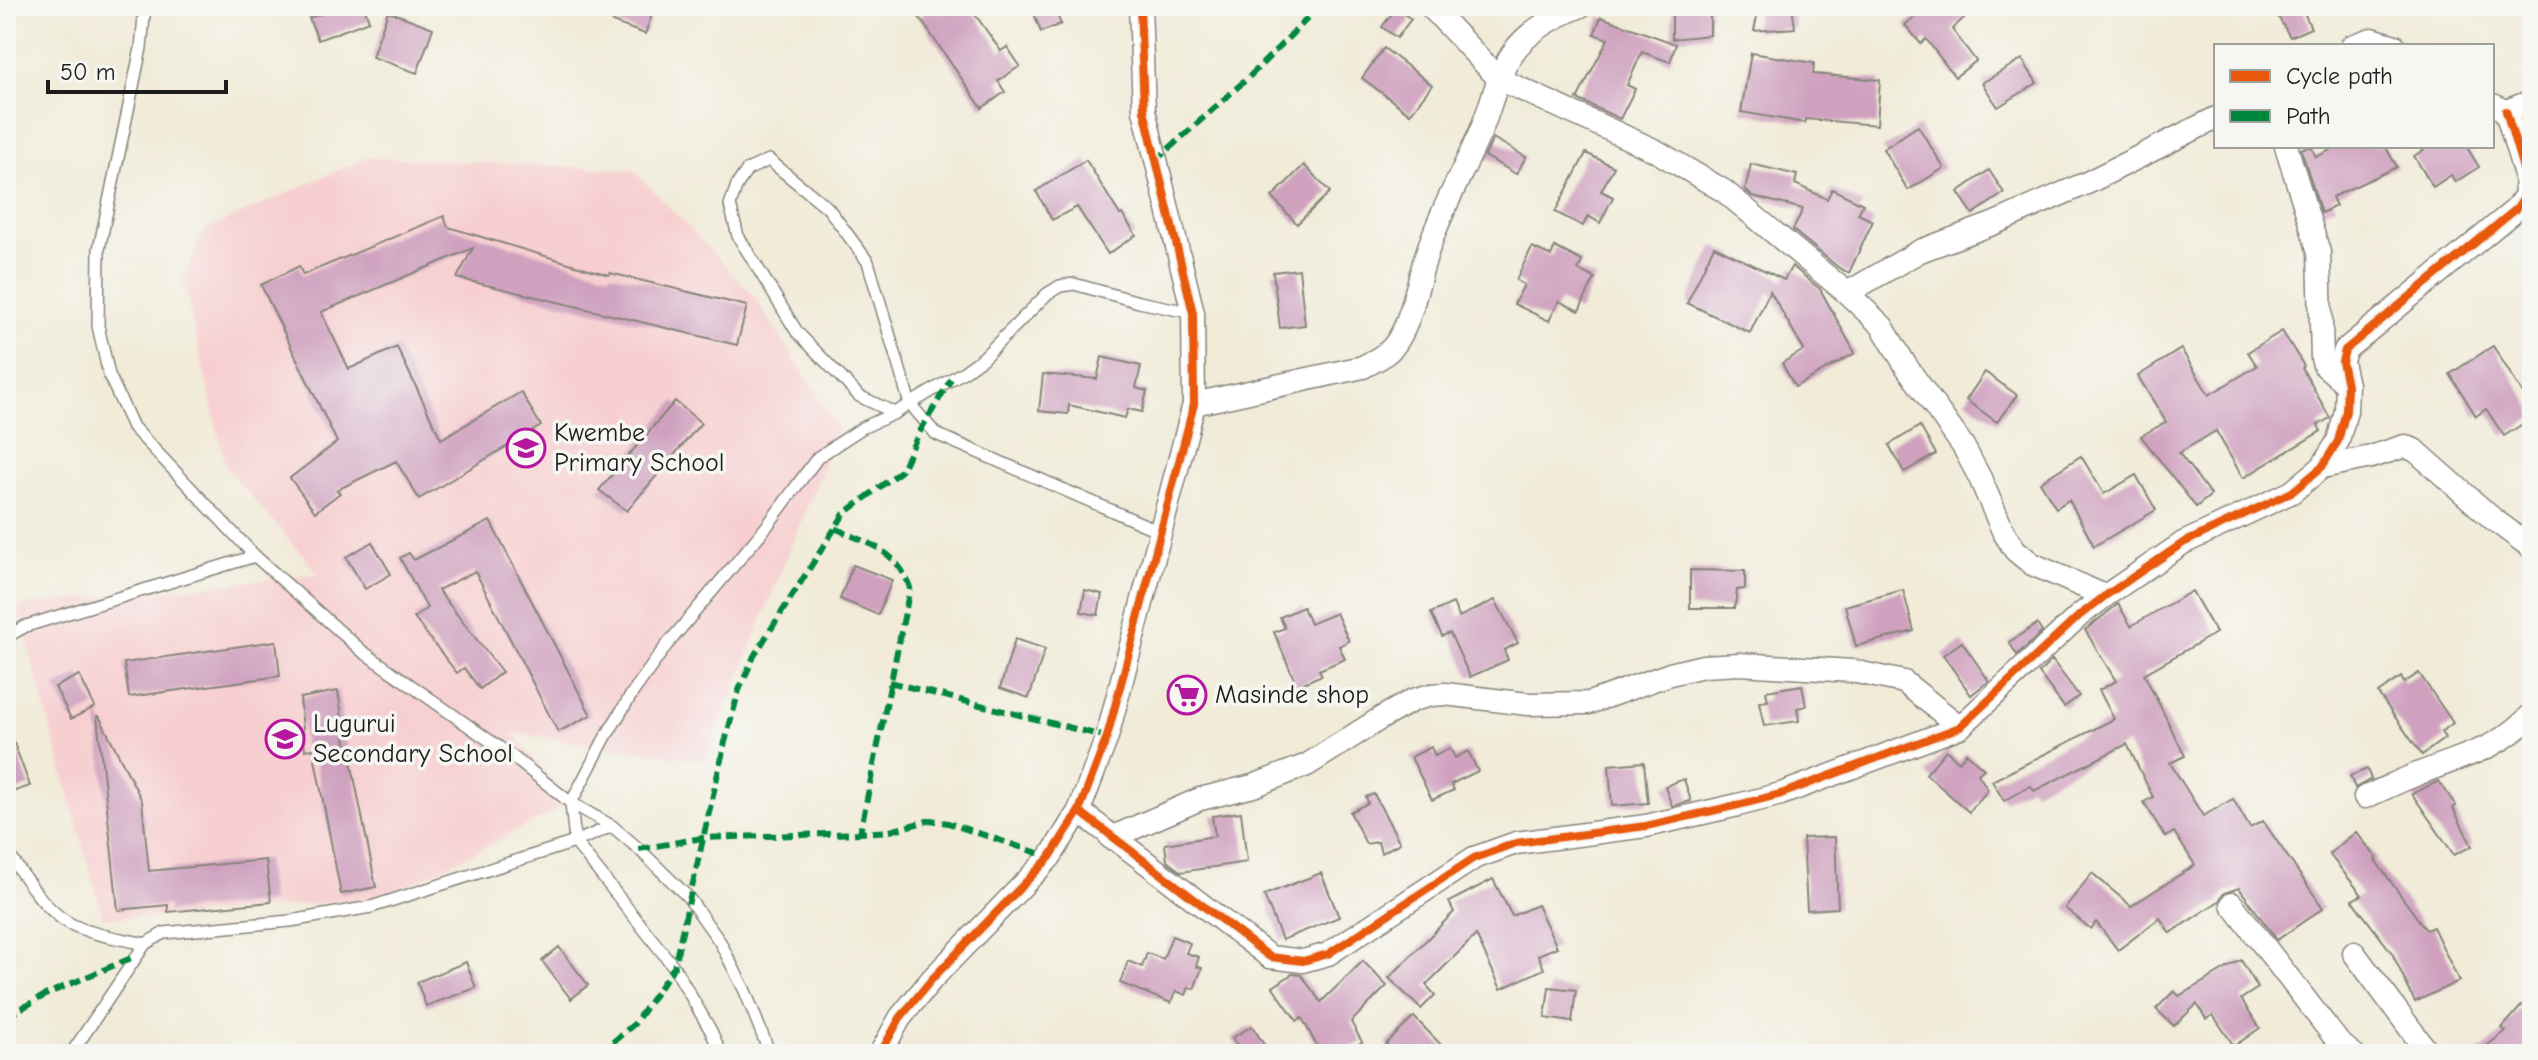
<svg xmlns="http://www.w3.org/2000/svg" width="2538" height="1060" viewBox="0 0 2538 1060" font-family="'Comic Neue',sans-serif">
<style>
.built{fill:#f7cfd0}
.building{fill:#cfa1bf}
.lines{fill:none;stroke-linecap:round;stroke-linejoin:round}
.service-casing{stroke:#86847a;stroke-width:14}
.minor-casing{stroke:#86847a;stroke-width:25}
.service{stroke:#fff;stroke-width:11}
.minor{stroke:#fff;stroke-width:22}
.quiet{stroke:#00873e;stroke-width:6;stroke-dasharray:12 6;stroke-linecap:butt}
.cycleway-casing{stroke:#f6f6f2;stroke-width:13}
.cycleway{stroke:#e8590c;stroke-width:8}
.labels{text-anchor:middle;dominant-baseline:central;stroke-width:7;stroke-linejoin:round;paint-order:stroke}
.poi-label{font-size:26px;fill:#1c1c1c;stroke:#f6f6f2;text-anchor:start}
</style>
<rect width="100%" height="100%" fill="#f6f6f2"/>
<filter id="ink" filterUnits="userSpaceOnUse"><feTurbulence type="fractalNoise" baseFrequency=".0125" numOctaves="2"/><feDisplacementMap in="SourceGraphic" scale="16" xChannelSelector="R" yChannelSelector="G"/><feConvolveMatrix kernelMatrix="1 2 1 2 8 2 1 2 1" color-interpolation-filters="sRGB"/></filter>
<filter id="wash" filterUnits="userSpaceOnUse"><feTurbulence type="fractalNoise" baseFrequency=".006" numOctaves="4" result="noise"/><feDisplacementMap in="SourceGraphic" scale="32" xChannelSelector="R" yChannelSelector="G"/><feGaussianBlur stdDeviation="1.8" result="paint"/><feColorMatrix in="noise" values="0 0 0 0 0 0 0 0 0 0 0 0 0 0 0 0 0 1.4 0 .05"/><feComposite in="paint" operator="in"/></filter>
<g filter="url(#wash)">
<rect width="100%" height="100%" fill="#f1ebd8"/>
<!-- built -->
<path class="built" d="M368,157L634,170L754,296L839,428L705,761L513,733L558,790L582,797L386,897L186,916L103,918L17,606L319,574L226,468L183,281L205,230Z"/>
<g id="blocks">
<!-- building -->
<g class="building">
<path d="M341,6H364L369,21L318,40L309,18Z"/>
<path d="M618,6H655L645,34L612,22Z"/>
<path d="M934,6H969L1001,51L1007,47L1020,66L998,81L1005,92L982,108L919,17Z"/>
<path d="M1031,6H1053L1061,24L1041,32Z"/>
<path d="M1672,6H1710V35L1672,39Z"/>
<path d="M1759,6H1792L1795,28L1754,31Z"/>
<path d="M1911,6H1958L1966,16L1952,29L1976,61L1955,77L1926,39L1921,44L1905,25L1918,14Z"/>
<path d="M2272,6H2301L2311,28L2290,37Z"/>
<path d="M1396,8L1411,19L1397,38L1382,27Z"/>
<path d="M388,11L433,28L417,73L372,57Z"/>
<path d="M1601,17L1676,44L1670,62L1642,52L1627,85L1635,89L1620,119L1577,99L1608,39L1594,34Z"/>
<path d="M1384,48L1432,85L1410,114L1362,78Z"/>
<path d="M1751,53L1814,63L1813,74L1880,80L1877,125L1806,119L1805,123L1741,112Z"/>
<path d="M2022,59L2037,83L1998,107L1982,83Z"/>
<path d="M1918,126L1944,168L1908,190L1883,149Z"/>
<path d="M1493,138L1526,157L1516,174L1485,156Z"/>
<path d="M2311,146L2316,157L2339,146H2385L2397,167L2332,197L2336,206L2321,213L2301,149Z"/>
<path d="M2430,146H2466L2479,167L2455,182L2451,175L2433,187L2414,156Z"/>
<path d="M1586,153L1614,167L1601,191L1613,197L1600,223L1588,216L1583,226L1555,212Z"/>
<path d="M1086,160L1120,215L1122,214L1136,235L1108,254L1077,207L1052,220L1036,191Z"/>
<path d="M1751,164L1797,175L1795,184L1827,199L1832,189L1863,204L1858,214L1873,221L1849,273L1839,268L1793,230L1803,209L1752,196L1745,190Z"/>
<path d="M1304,165L1330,192L1297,224L1272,197Z"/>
<path d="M1989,170L2004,193L1973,214L1958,192Z"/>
<path d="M444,216L448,227L609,275L610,273L747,306L737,345L457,278L473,248L321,312L349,369L397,347L441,439L521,392L541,426L419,499L396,461L337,490L340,493L315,512L290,478L337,442L261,285L299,266L303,275Z"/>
<path d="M1714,246L1784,280L1792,266L1820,289L1855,353L1795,387L1782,363L1804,350L1770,291L1750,333L1687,303Z"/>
<path d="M1532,247L1551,256L1555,247L1582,261L1578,270L1595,278L1579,311L1559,301L1549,321L1514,304L1524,285L1516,280Z"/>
<path d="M1299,269L1305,325L1280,328L1273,272Z"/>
<path d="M2282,331L2304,366L2302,368L2330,418L2318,425L2321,431L2243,478L2216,431L2179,453L2211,495L2196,507L2141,436L2166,422L2138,376L2181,349L2209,395L2257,366L2248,352Z"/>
<path d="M2493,346L2532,408V418L2504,436L2486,409L2476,416L2450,374Z"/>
<path d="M1102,357L1141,366L1136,388L1147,391L1142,412L1128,409L1125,418L1069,405L1068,414L1039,411L1043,374L1097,379Z"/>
<path d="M1985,372L2017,395L1997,422L1966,400Z"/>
<path d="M675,401L701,423L627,511L599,490Z"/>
<path d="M1920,426L1936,454L1904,472L1889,445Z"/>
<path d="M2081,456L2104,494L2136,475L2156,510L2094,546L2069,500L2056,508L2040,482Z"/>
<path d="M490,521L591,715L558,732L475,571L438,590L502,672L480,689L464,668L457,673L414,618L427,608L400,558L409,553L414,560Z"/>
<path d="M372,542L391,574L365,589L346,557Z"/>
<path d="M853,565L892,580L878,615L840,599Z"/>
<path d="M1690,570L1745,571V589L1737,590L1735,608H1690Z"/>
<path d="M1085,590L1102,594L1098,615L1081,612Z"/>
<path d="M1903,590L1914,631L1856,646L1845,606Z"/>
<path d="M2192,591L2216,633L2144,674L2185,756L2170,763L2203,816L2233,799L2250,828L2263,821L2323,908L2277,940L2239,888L2224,893L2219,901L2170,933L2160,918L2118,950L2096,922L2091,929L2065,908L2092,873L2131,906L2195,865L2174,832L2165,837L2144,802L2153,797L2127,744L2034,791L2031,786L2004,801L1992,781L2114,719L2099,690L2116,681L2085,630L2118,604L2131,626Z"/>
<path d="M1495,600L1518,643L1504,650L1508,660L1470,677L1450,633L1442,636L1431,613L1453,603L1459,617Z"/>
<path d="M1303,607L1310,624L1336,613L1349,641L1339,646L1345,659L1319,670L1322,675L1297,686L1274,632L1285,628L1280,617Z"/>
<path d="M2037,624L2042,632L2017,655L2009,642Z"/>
<path d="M1015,639L1045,649L1029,698L1000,688Z"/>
<path d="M276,641L280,676L129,697L124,663Z"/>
<path d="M1962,642L1989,681L1971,695L1943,655Z"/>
<path d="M2052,660L2079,696L2064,707L2039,673Z"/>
<path d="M2419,673L2453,723L2441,732L2445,738L2422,755L2378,693L2401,677L2404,683Z"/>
<path d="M79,675L95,707L71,719L55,687Z"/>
<path d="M1802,685L1806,706L1797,708L1799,721L1764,726L1759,702L1768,701L1766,691Z"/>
<path d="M338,691L348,756H350L376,887L341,894L313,749L305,750L300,698Z"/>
<path d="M97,716H99L142,801L149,871L266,860L271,902L168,912V905L118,910Z"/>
<path d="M8,727L30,786L6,794V728Z"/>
<path d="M1431,747L1435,756L1450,748L1455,758L1468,751L1478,771L1451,784L1454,790L1432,800L1411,757Z"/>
<path d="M1946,750L1959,762L1966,753L1984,769L1978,774L1988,790L1969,812L1926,774Z"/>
<path d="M1644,762L1648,803L1612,806L1609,765Z"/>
<path d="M2367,769L2371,779L2355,788L2350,776Z"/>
<path d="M1684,779L1691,801L1672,806L1665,786Z"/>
<path d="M2439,781L2456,806L2453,808L2472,846L2454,855L2412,794Z"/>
<path d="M1374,794L1400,843L1381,853L1378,842L1366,844L1350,812L1368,803L1366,797Z"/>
<path d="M1241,812L1247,862L1181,872L1167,861L1165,844L1215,836L1212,816Z"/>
<path d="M2356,832L2377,858L2375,860L2426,930L2433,927L2459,981L2415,1002L2392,953L2352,900L2362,895L2329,854Z"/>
<path d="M1835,837L1838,908L1807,910L1803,838Z"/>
<path d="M1321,873L1339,917L1282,940L1264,895Z"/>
<path d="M1493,879L1512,916L1537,905L1557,947L1538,955L1544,969L1501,989L1476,935L1426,985L1435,995L1421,1009L1389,978L1454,912L1449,902Z"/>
<path d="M1172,936L1190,943L1186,953L1199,957L1196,966L1202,968L1194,989L1189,987L1186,995L1176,991L1171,1003L1120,983L1128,961L1142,967L1147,953L1163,959Z"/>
<path d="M559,947L588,985L571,999L542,961Z"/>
<path d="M2241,960L2258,988L2241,999L2260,1028L2234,1046L2213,1015L2206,1019L2197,1004L2174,1026L2156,1009L2174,991L2179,996Z"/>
<path d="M1363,961L1387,986L1351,1022L1362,1042L1341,1054H1321L1302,1018L1297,1021L1273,987L1292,974L1301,975L1321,1002Z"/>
<path d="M466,962L476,988L426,1006L417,982Z"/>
<path d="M1549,987L1576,990L1572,1022L1545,1018Z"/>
<path d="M2532,994V1054H2476L2506,1031L2502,1028Z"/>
<path d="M1414,1017L1450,1054H1395L1386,1044Z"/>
<path d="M1252,1026L1270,1054H1242L1232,1038Z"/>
</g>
</g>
</g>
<g filter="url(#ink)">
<use href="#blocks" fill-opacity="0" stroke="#86847a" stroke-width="2"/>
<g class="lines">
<!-- service casing -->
<g class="service-casing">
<g id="service">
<path d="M145,6L141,48L99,249L98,326L109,375L133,427L255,556L362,651L513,757L571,803L612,826L639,849L688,897L720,942L745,991L770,1054"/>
<path d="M895,413L859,396L797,332L738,236L730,205L737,185L747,170L769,160L828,208L868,262L910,404L936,434L1161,532"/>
<path d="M6,637L26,626L255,556"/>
<path d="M6,851C24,875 41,906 67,922C90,935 119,938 145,944"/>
<path d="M71,1054L145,944L164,933L290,921L371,907L575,842L612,826"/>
<path d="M721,1054L711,1031L674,967L575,842L571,803L605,738L633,692L666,646L767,526L818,457L862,428L895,413L965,371L983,358L1047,294L1060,286L1074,284L1139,302L1193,313"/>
</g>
</g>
<!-- minor casing -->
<g class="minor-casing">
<g id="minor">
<path d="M1430,6L1499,79L1656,151L1724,191L1847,293L1882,326L1906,366L1963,446L1980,478L2003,531L2015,550L2032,564L2105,596"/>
<path d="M2352,46L2372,39L2395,46"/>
<path d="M2493,105L2506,111L2532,101"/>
<path d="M2286,146L2319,252L2322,358L2324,365L2347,385"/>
<path d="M1847,293L1920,251L1995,223L2089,182L2216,118"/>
<path d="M1194,404L1363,367C1374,361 1385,356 1393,347C1411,326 1417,283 1426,256C1440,212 1462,174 1480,133C1491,107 1496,78 1512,54C1528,30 1556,16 1581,6"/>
<path d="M2322,467L2371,457L2405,446L2416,451L2493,519L2532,548"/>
<path d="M2365,797C2384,789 2403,779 2423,772C2465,755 2500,749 2532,714"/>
<path d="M1079,811L1270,957L1303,961L1328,954L1474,858L1516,843L1646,826L1738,805L1781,794L1960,727L2080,615L2105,596L2183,543L2292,492L2322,467L2338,441L2346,411L2347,385L2342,362L2345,350L2515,210L2526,195L2525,175L2506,111"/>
<path d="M1111,838L1200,799L1253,786L1307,765L1381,718L1413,700L1431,695L1445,694L1528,704L1589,703L1670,674L1703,666L1740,664L1852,671L1904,682L1960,727"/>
<path d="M2232,904L2339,1043L2353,1054"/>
<path d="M2354,953L2429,1054"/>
<path d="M880,1054L900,1018L932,979L1050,857L1079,811L1107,737L1194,404L1193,313L1144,110L1140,6"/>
</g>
</g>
<!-- service -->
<use href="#service" class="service"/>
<!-- minor -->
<use href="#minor" class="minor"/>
<!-- quiet -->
<g class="quiet">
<path d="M1155,161L1249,77L1320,6"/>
<path d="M835,528C868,544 898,550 910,588L860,833"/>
<path d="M889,682L1107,737"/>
<path d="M639,849L702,838L860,833L890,831L931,820L948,823L1050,857"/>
<path d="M6,1017L49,993L136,956"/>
<path d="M599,1054L634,1024L674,967L725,742L739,690L754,656L844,514L901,471L919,433L951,379"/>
</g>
<!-- cycleway casing -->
<g class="cycleway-casing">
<g id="cycleway">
<path d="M1079,811L1270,957L1303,961L1328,954L1474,858L1516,843L1646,826L1738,805L1781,794L1960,727L2080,615L2105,596L2183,543L2292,492L2322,467L2338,441L2346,411L2347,385L2342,362L2345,350L2515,210L2526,195L2525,175L2506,111"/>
<path d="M880,1054L900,1018L932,979L1050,857L1079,811L1107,737L1194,404L1193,313L1144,110L1140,6"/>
</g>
</g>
<!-- cycleway -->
<use href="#cycleway" class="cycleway"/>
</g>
</g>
<!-- icons -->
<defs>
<g id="school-ring" transform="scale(2)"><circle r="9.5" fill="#f6f6f2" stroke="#b5179e" stroke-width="1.5"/><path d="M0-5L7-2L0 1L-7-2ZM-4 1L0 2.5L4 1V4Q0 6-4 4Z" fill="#b5179e"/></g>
<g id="supermarket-ring" transform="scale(2)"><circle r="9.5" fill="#f6f6f2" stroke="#b5179e" stroke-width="1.5"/><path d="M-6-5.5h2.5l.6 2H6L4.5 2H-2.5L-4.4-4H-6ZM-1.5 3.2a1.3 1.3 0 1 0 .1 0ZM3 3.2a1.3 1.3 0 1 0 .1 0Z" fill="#b5179e"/></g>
</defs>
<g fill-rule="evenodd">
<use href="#school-ring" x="526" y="448"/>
<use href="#supermarket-ring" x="1187" y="695"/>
<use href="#school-ring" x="285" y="739"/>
</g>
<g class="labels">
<!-- poi labels -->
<g class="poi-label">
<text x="554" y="433">Kwembe<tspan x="554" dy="30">Primary School</tspan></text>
<text x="1215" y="695">Masinde shop</text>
<text x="313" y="724">Lugurui<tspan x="313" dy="30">Secondary School</tspan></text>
</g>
</g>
<!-- margin -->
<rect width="2538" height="1060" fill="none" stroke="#f6f6f2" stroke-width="32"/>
<!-- legend -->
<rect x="2214" y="44" width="280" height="104" fill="#f6f6f2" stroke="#9f9f9c" stroke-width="2"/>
<rect x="2230" y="70" width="40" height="12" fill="#e8590c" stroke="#9f9f9c" stroke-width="2"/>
<text x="2286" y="84" font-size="24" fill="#1c1c1c">Cycle path</text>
<rect x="2230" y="110" width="40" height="12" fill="#00873e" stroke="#9f9f9c" stroke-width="2"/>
<text x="2286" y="124" font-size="24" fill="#1c1c1c">Path</text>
<!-- scale -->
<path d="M48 80v12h178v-12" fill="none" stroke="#1c1c1c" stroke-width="4"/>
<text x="60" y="80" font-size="24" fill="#1c1c1c" stroke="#f6f6f2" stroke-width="6" paint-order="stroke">50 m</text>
</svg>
